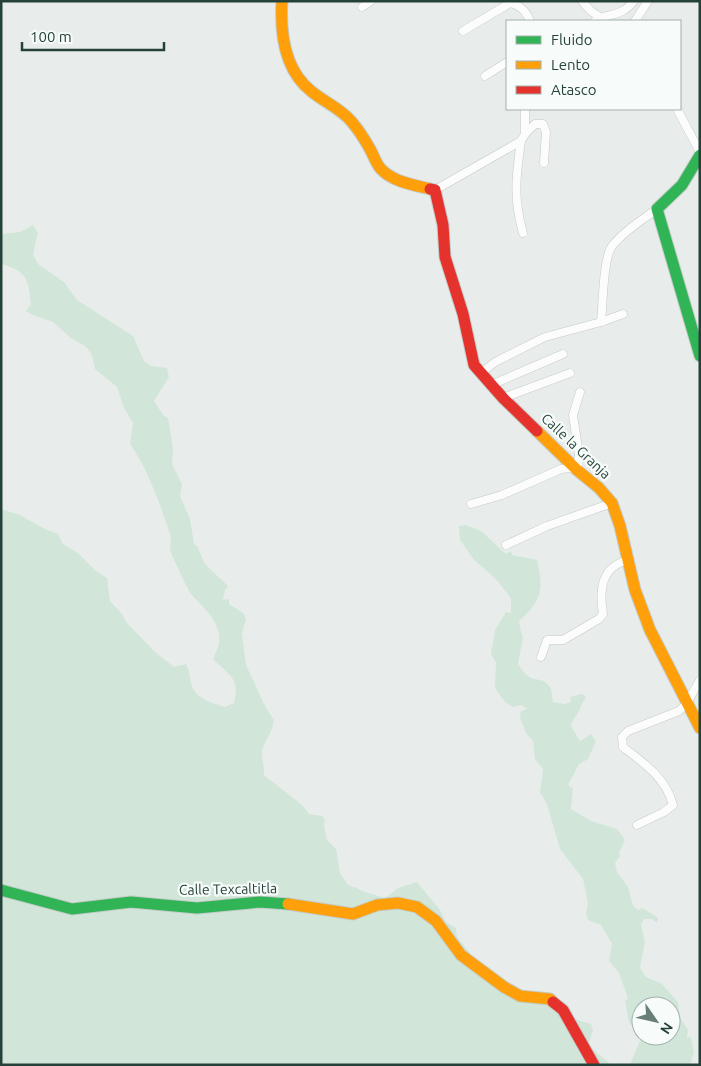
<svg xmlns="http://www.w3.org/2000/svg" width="701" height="1066" viewBox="0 0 701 1066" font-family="Ubuntu,sans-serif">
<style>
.green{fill:#d1e6d8;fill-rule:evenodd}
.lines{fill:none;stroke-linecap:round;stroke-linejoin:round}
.street-casing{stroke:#c5cac8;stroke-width:9}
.fast-casing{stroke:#c3cbc8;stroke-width:13}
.slow-casing{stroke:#c3cbc8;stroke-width:13}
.jam-casing{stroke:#c3cbc8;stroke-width:13}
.street{stroke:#fcfcfc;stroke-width:8}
.fast{stroke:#30b455;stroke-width:11}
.slow{stroke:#ff9f0a;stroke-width:11}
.jam{stroke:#e5322d;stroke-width:11}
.labels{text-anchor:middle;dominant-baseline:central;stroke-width:4.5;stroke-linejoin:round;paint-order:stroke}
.street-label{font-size:14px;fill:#24423a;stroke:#f7fbf9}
</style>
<rect width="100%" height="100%" fill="#e8edeb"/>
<!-- green -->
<g class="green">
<path d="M33,225L38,233L33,254L38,264L64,282L77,300L133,336L144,361L151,366L167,368L169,377L154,401L164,416L168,418L173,448L172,464L182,484L180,496L190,519L194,544L197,546L205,564L228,586L225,590L223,600L229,599V604L243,613L246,619L242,633L246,665L266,708L274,720C273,732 265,739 262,751C261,758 265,767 264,775L302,805L309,814L322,816L325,820L324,826L327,840L336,849L340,873L348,885L357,888L362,891L385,898L398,888L417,882L440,910L446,922L456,928L457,937L470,953L474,966L493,979L512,998L555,1006L575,1019L591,1024L593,1031L588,1045L610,1064L617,1065H1V509L20,515L45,529L58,534L63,544L78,553L96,571L107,578L110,601L122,614L126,622L155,652L174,667L186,664C190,671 189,676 191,683C194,698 212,703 225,707L234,703C240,678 230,676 213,659C217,649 222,641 218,630C212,613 202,607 191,594C187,588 175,562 171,553C169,547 172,540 170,534C160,505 148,469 130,444L133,423L124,408L117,387L95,369L92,355L86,347L71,338L53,322L33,315L26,311L31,304C28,280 28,271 1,264V234L20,232Z"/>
<path d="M466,525L481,531L506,554L511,551L512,555L537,560C544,590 542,600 519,621L521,632L523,637L518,664L525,674L531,678L544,681L551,688L553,702L564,704L571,702L570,697L582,694L586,697C583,701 582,705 580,709C577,715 573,719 571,726L580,741L591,734L596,741L588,759L579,764L568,785L573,788L571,809L591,821L617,829L625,840L619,853L620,856L615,863L617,872L628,887L633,906L638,910L643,908L658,918L657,923L652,919H644L641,925L645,942L640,968L646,977L662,984L678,1002L680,1018L688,1030L687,1038L691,1037L694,1052L690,1065H630L641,1038L629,1022L625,1001L628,998L619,973L609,961L612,944L601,925L588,920L586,914L588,903L583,879L560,849L547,804L540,792L543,769L535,759L533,741L526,733L520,718L521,711L527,709L521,705L513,707L505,702L495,688L496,663L491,654L495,630L506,612L511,613V598L495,578L474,560L460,540L459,526ZM641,1006H671V1036H641Z"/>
</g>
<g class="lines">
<!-- street casing -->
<g class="street-casing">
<g id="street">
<path d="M582,1L591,11L604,20"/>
<path d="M510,3C521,6 526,11 530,21"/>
<path d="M362,7L371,1"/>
<path d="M595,21C611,11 619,19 634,1"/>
<path d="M635,21L648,1"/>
<path d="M463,31L510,3"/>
<path d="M485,76L507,62"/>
<path d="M677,109L700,152"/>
<path d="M525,134L535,124H543L546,132L544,163"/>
<path d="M521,141C516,176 513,198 523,233"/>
<path d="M435,190L521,141L525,134V109"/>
<path d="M601,322C603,304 603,259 612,246C624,231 642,220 657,209"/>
<path d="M480,374L495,362L545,337L601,322L623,314"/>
<path d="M491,385L563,354"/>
<path d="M503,398L570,373"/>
<path d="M471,504L502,495L561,469L570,468L577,470L579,455L573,415L580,392"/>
<path d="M506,545L547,526L612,503"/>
<path d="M541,657L547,640H563L599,619L603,614C599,590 601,567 628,560"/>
<path d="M637,825L664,812L673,805C666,778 644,763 623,747L622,737L628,731L679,711L687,703L700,680"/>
</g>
</g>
<!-- fast casing -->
<g class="fast-casing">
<g id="fast">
<path d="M700,155L682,185L657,209L700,356"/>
<path d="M1,890L72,909L131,902L197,908L260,902L288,904"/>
</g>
</g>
<!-- slow casing -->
<g class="slow-casing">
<g id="slow">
<path d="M282,1C280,33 285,70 311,91C324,102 340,108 351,121C358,129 365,140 370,149C374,156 376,164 381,169C393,182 414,185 430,189"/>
<path d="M537,431L577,470L599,488L612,503L620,526L635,590L650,630L700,728"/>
<path d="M288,904L353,914L377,905L398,903L417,907L436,921L461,955L504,987L520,996L550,999L553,1002"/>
</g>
</g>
<!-- jam casing -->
<g class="jam-casing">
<g id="jam">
<path d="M430,189L435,190L443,225L445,257L463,314L474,365L503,398L537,431"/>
<path d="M553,1002L563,1010L594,1065"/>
</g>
</g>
<!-- street -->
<use href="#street" class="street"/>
<!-- fast -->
<use href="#fast" class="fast"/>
<!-- slow -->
<use href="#slow" class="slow"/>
<!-- jam -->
<use href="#jam" class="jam"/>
</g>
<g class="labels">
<!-- street labels -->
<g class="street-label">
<text transform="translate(576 446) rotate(43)">Calle la Granja</text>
<text transform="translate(228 889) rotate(-1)">Calle Texcaltitla</text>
</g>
</g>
<!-- border -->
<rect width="701" height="1066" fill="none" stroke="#24423a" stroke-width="5"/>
<!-- legend -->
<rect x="506" y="20" width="175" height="90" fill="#f7fbf9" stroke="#a3b1ad"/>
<rect x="516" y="36" width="25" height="8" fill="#30b455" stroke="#a3b1ad"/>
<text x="551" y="45" font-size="15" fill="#24423a">Fluido</text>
<rect x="516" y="61" width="25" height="8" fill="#ff9f0a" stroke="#a3b1ad"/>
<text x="551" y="70" font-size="15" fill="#24423a">Lento</text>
<rect x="516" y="86" width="25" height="8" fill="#e5322d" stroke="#a3b1ad"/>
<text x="551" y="95" font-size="15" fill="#24423a">Atasco</text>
<!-- north arrow -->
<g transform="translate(656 1021) rotate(124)"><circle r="24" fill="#f7fbf9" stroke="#a3b1ad"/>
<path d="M0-4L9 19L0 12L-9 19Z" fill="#697e78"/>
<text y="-8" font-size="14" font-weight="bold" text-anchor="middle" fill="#24423a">N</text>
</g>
<!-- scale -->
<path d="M22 42v8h142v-8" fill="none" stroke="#24423a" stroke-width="2.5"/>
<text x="30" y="42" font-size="15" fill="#24423a" stroke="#f7fbf9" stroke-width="4" paint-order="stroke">100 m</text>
</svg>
